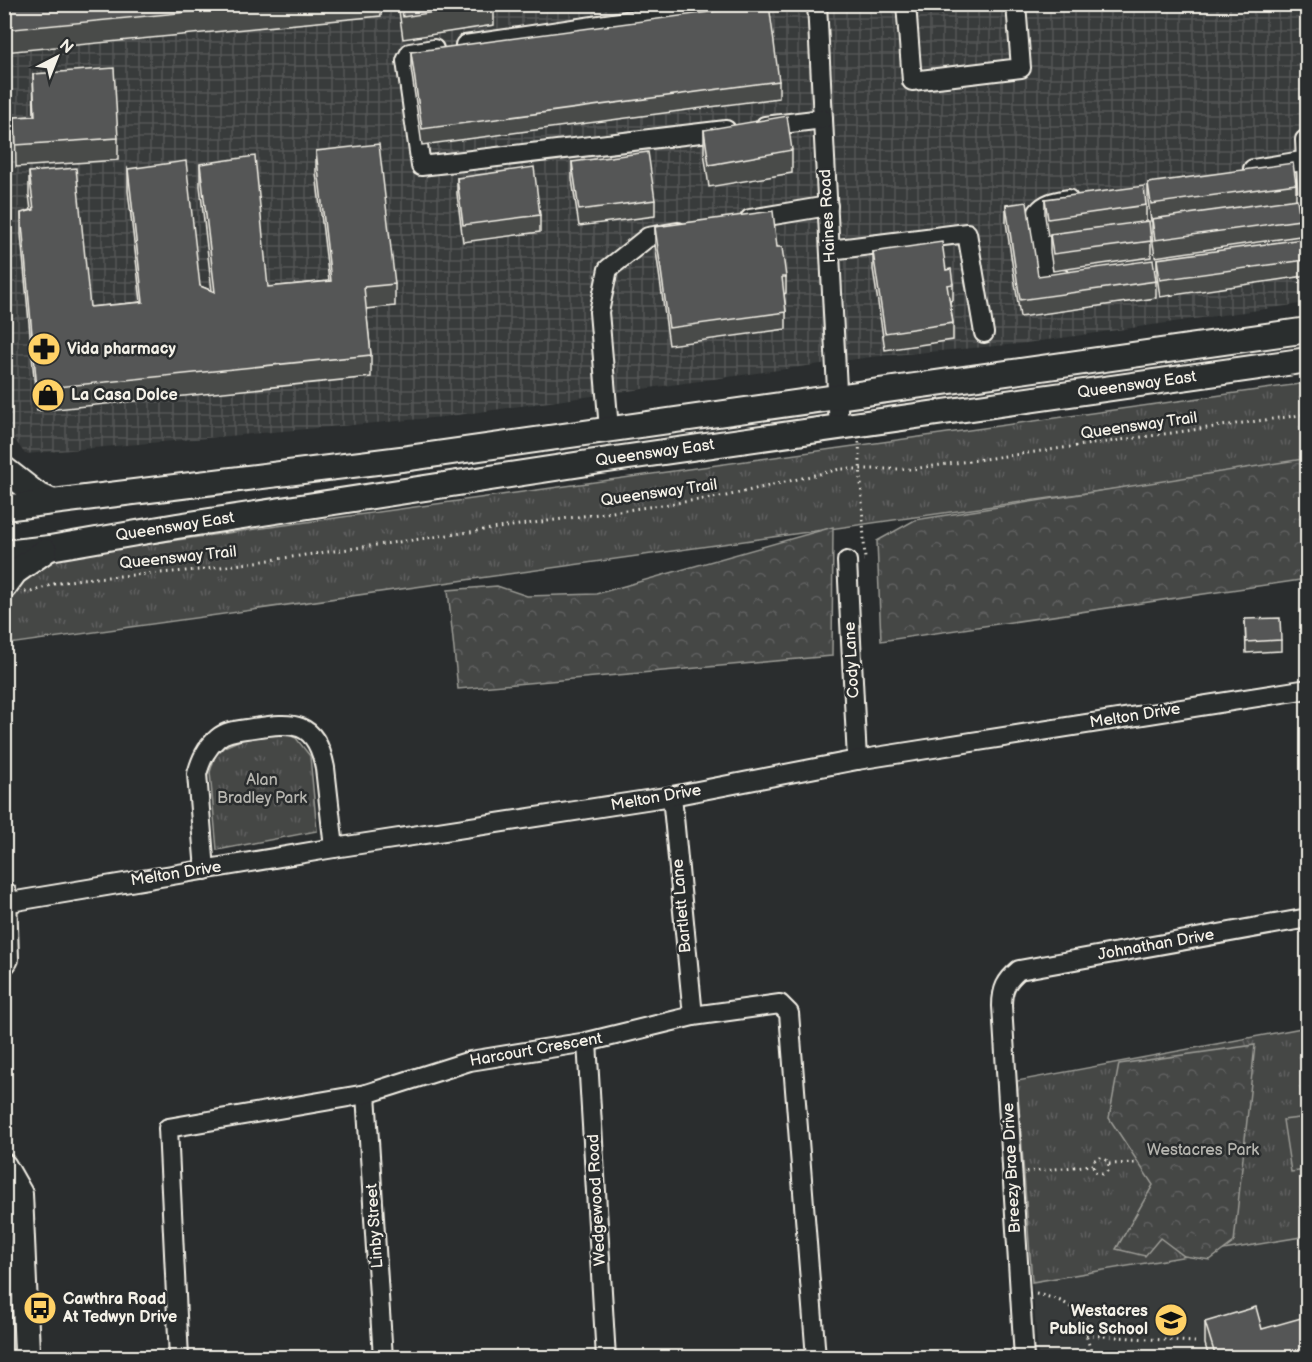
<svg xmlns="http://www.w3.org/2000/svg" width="1312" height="1362" viewBox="0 0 1312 1362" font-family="'Balsamiq Sans',sans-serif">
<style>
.built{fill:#373a3a}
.industrial{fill:url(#industrial-grid)}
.grass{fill:url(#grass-tufts);stroke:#9c9c96;stroke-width:1.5}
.forest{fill:url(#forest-crowns);stroke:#9c9c96;stroke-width:1.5}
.garden{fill:#444645;stroke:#9c9c96;stroke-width:1.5}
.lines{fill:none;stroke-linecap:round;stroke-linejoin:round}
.minor-casing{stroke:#f4f1e8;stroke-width:22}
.major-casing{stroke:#f4f1e8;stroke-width:28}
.path{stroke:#f4f1e8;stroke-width:3;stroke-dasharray:1.5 4.5;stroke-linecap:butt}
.minor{stroke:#2a2d2e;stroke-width:18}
.major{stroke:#2a2d2e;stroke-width:24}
.wall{fill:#494b4a;stroke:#f4f1e8;stroke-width:1.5}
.building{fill:#555756;stroke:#f4f1e8;stroke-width:1.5}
.labels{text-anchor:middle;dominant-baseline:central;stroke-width:5;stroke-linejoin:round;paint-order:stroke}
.street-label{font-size:16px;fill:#f4f1e8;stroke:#2a2d2e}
.poi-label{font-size:16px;font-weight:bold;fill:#f4f1e8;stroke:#2a2d2e;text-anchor:start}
.park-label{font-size:16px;fill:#b6b5af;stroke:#2a2d2e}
</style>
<defs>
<pattern id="industrial-grid" width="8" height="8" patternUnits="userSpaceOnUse" patternTransform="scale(1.5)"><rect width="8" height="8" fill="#373a3a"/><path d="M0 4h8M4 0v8" fill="none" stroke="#555756"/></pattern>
<pattern id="grass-tufts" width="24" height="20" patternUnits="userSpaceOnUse" patternTransform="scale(1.5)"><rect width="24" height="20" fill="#444645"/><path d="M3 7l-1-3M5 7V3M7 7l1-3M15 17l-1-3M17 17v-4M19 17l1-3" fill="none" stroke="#606160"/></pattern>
<pattern id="forest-crowns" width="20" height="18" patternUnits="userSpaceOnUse" patternTransform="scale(1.5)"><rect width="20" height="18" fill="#444645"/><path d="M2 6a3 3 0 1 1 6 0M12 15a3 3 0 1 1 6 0" fill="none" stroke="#606160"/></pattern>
</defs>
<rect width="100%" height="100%" fill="#2a2d2e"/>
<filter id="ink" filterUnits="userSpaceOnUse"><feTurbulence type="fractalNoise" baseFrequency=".0167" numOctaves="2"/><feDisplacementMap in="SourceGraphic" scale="12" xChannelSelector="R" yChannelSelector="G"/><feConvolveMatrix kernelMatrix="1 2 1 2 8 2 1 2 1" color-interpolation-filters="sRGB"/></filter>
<g filter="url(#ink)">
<!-- built -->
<path class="built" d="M1307,1236V1357H1038L1032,1282Z"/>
<!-- industrial -->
<path class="industrial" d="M4,5H1307V303L1019,344L871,357L443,417L25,454L10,433L5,401Z"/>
<!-- grass -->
<g class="grass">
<path d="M1307,383V462L9,644L12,563Z"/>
<path d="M286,734L296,738L310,756L317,831L217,850L210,772L215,756L224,747L243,739Z"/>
<path d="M1307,1027V1236L1032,1282L1017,1081Z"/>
</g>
<!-- forest -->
<g class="forest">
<path d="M1303,459H1308L1307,579L881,641L877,541L915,520Z"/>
<path d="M833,527L832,656L458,689L448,590L497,586L527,596L596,594Z"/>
<path d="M1255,1045L1234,1242L1210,1260L1184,1256L1160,1238L1145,1256L1116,1249L1153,1185L1109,1118L1119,1064Z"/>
</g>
<!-- garden -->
<path class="garden" d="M1307,1117V1170L1291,1172L1283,1120Z"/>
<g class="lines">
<!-- minor casing -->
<g class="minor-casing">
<g id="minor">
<path d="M817,4L839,428"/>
<path d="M906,4L912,81L1021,68L1016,4"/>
<path d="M465,45L741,4"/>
<path d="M434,49L410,53L406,61L421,166L726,130"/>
<path d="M765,126L823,119"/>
<path d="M1308,138L1305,140L1308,204"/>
<path d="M1253,169L1308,160"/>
<path d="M1274,206L1308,200"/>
<path d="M750,219L828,206"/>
<path d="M830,250L967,233L984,333"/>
<path d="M1062,279L1044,281L1038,212C1046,202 1057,201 1068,199"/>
<path d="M609,429L599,312L608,269L648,237L678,232"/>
<path d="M847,561L857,760"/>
<path d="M672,796L693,1016"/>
<path d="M205,870L197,774C201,760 206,748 218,738C227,730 241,730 253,728C293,722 316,720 325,768L334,848"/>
<path d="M4,903L334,848L672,796L857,760L1308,689"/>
<path d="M587,1042L606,1358"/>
<path d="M366,1094L383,1358"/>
<path d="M4,1273L22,1271"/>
<path d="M179,1358L168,1128L366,1094L470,1061L587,1042L693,1016L780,1004L789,1013L816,1358"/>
<path d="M1024,1358L1002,1006C1002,989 1006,981 1019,970L1308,918"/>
</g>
</g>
<!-- major casing -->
<g class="major-casing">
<g id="major">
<path d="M4,469L36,494L51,501"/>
<path d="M4,508L409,458L1308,330"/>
<path d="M4,553L50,548L177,526L601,461L1308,360"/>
<path d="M4,587L15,572L45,551"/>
<path d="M4,894L6,959L4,962"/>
<path d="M4,1166L20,1194L27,1351L24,1358"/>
</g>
</g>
<!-- path -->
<g class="path">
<path d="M859,442L865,560H863"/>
<path d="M25,592H31L54,584L81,579L199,570L726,496L840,469H912L1308,414"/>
<path d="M1109,1164L1135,1163"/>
<path d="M1026,1172L1093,1165L1095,1160L1100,1158L1106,1160L1109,1164L1107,1171L1102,1174L1095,1172L1093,1165"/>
<path d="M1036,1294C1082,1303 1080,1317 1093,1358"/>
<path d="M1086,1335L1195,1342"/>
</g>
<!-- minor -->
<use href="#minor" class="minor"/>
<!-- major -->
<use href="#major" class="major"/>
</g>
<!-- wall -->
<g class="wall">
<path d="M4,4H381V16L4,52Z"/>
<path d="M398,4H494V25L403,39Z"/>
<path d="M576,4H611L576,9Z"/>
<path d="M411,52L779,81V98L422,145L411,68Z"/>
<path d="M33,74L118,138V160L16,167L15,117L34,116Z"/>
<path d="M704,130L792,150V173L709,187L704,152Z"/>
<path d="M316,151L395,284V306L366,309L371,355V377L37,411L21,235V213L31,210L29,194V172L90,307L141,302L128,191V169L200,286L212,291L200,186V164L268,287L329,281L316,173Z"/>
<path d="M572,162L655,200V216L579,226L572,179Z"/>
<path d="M457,178L540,215V232L463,242L457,194Z"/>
<path d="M1148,183L1296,184V199L1300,220V236L1155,257L1152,236V221H1151L1148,200Z"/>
<path d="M1045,199L1146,205V221L1151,241V257L1053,271L1050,251V235L1048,236L1045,216Z"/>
<path d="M1006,205L1038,276L1156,281V298L1020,317L1006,222Z"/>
<path d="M655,227L777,247L786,277V293L784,294L786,312V329L669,345L655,244Z"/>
<path d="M873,252L946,270L953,284V300L950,301L953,323V340L885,350L873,269Z"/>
<path d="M1157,259L1305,260V276L1160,297L1157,276Z"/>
<path d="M1245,619L1281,640V651L1246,653Z"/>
<path d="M1205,1322L1262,1329L1308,1358H1209L1205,1344Z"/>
</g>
<!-- building -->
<g class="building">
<path d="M4,4H270L4,30Z"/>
<path d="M401,4H486L403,17Z"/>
<path d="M769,4L779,81L422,129L411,52Z"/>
<path d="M114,68L118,138L16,145L15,117L35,116L33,74Z"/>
<path d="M787,116L792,150L709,165L704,130Z"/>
<path d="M379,144L395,284L364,287L371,355L37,389L21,213L34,210L29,172L76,168L90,307L143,302L128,169L186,161L200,286L215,292L200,164L255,156L268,287L331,281L316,151Z"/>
<path d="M648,152L655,200L579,210L572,162Z"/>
<path d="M1293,163L1296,184L1151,204L1148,183Z"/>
<path d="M534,167L540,215L463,225L457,178Z"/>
<path d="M1144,186L1146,205L1048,219L1045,199Z"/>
<path d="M1297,199L1300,220L1155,240L1152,219Z"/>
<path d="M1027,202L1038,276L1153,260L1156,281L1020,300L1006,205Z"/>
<path d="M773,211L777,247H782L786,277H782L786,312L669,328L655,227Z"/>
<path d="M1149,221L1151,241L1053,254L1050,234Z"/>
<path d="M1302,239L1305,260L1160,280L1157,259Z"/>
<path d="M942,242L946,270L951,269L953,284L947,285L953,323L885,333L873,252Z"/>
<path d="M1280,618L1281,640L1246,642L1245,619Z"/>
<path d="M1256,1307L1262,1329L1308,1316V1358H1216L1205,1322Z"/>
</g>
</g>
<!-- icons -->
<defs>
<g id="pharmacy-disc" transform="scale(1.725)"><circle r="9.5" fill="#ffd166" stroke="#2a2d2e"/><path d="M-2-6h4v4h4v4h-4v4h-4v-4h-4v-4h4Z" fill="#111"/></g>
<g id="shop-disc" transform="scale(1.725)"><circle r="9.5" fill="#ffd166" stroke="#2a2d2e"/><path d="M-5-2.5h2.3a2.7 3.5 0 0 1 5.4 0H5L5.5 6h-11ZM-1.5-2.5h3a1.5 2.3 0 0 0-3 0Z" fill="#111"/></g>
<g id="bus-disc" transform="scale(1.725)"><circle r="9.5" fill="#ffd166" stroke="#2a2d2e"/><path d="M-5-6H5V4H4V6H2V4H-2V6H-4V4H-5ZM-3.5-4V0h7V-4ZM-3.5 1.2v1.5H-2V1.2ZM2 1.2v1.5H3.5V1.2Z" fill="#111"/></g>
<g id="school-disc" transform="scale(1.725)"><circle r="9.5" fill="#ffd166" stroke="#2a2d2e"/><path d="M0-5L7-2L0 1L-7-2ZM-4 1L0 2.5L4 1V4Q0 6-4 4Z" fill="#111"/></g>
</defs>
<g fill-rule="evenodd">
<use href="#pharmacy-disc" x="44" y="349"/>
<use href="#shop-disc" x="48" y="395"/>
<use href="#bus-disc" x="40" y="1308"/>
<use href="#school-disc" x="1171" y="1320"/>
</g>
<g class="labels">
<!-- street labels -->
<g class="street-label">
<text transform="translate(828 216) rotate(-93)">Haines Road</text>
<text transform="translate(1137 385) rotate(-8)">Queensway East</text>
<text transform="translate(1139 426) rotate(-8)">Queensway Trail</text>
<text transform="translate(655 453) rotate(-8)">Queensway East</text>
<text transform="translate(659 493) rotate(-8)">Queensway Trail</text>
<text transform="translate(175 527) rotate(-9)">Queensway East</text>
<text transform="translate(178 558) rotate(-6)">Queensway Trail</text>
<text transform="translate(852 660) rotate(-93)">Cody Lane</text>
<text transform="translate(1135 716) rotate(-9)">Melton Drive</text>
<text transform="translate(656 798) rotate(-10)">Melton Drive</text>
<text transform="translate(176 874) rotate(-9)">Melton Drive</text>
<text transform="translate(682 906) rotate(-95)">Bartlett Lane</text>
<text transform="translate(1156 945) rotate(-10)">Johnathan Drive</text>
<text transform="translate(536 1050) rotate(-10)">Harcourt Crescent</text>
<text transform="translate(1012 1168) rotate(-93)">Breezy Brae Drive</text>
<text transform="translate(597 1200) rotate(-93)">Wedgewood Road</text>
<text transform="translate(375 1226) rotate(-94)">Linby Street</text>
</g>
<!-- poi labels -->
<g class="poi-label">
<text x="67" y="349">Vida pharmacy</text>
<text x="71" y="395">La Casa Dolce</text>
<text x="63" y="1299">Cawthra Road<tspan x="63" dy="18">At Tedwyn Drive</tspan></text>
<text x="1148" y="1311" text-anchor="end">Westacres<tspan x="1148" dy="18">Public School</tspan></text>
</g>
<!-- park labels -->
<g class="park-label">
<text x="262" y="780">Alan<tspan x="262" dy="18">Bradley Park</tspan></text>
<text x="1203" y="1150">Westacres Park</text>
</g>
</g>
<!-- margin -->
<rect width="1312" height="1362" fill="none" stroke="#2a2d2e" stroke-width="24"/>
<rect x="12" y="12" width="1288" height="1338" fill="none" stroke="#f4f1e8" stroke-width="2" filter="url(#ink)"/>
<!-- north arrow -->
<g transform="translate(57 57) rotate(42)" stroke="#2a2d2e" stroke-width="4.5" paint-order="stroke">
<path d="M0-4.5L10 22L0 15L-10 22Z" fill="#f4f1e8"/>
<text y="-9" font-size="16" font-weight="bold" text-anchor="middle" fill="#f4f1e8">N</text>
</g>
</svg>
